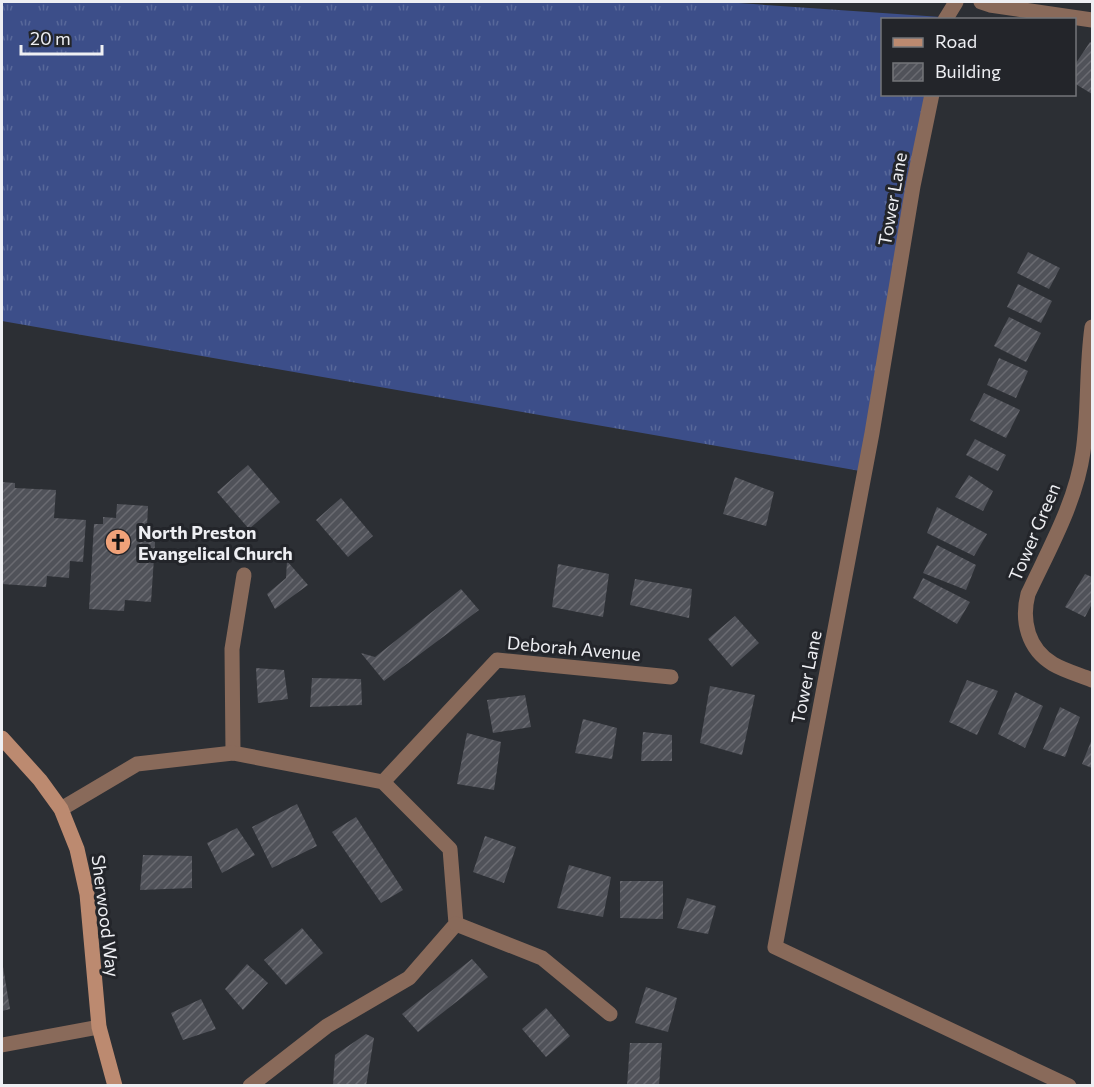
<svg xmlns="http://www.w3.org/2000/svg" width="1094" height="1087" viewBox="0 0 1094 1087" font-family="Commissioner,sans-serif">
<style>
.grass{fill:url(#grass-tufts)}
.building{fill:url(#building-hatch)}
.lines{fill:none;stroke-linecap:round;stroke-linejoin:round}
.street{stroke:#896a5a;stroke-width:15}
.secondary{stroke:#bc8a70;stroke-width:15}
.labels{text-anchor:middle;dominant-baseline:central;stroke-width:6;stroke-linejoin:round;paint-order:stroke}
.street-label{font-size:18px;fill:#eeeff3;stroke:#23252a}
.poi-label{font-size:18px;font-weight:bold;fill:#eeeff3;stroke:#23252a;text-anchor:start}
</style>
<defs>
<pattern id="grass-tufts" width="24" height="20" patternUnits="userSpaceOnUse" patternTransform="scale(1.5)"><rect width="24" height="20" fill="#3c4e89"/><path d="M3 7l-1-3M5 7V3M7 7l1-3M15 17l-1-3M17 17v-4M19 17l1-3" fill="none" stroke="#58689a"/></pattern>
<pattern id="building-hatch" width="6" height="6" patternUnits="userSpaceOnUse" patternTransform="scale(1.5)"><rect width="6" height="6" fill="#505259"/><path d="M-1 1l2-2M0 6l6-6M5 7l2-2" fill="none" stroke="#6a6b71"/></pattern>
</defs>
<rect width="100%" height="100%" fill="#2c2f34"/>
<!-- grass -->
<path class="grass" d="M2,2H724L941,17V20H882V94L926,95L860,471L2,321Z"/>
<!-- building -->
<g class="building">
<path d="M1090,42L1092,43V94L1074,83V66Z"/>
<path d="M1028,252L1060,268L1049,289L1017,273Z"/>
<path d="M1018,284L1052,301L1041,323L1007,307Z"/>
<path d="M1009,317L1041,333L1026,362L994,346Z"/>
<path d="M999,358L1028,371L1016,398L987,385Z"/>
<path d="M984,393L1020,410L1006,438L970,420Z"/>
<path d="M975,439L1006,455L998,471L966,455Z"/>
<path d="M248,465L280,502L249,529L217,492Z"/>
<path d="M969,475L993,491L983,511L955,497Z"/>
<path d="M735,477L774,492L766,526L723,514Z"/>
<path d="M2,482L15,483V488L56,490L54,518L86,520L83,562L70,561L69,578L47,576L46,587L2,584Z"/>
<path d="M341,498L373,536L348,557L316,520Z"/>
<path d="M117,504L148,506L147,527L156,528L151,602L125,600L124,611L89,609L94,524H103V517L116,518Z"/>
<path d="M937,507L987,534L974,556L927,533Z"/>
<path d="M937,545L976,565L966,590L923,573Z"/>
<path d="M287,561L308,585L275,609L267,594L286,578Z"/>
<path d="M558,564L609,574L603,617L552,607Z"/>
<path d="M1085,574L1092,577V604L1085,617L1065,607Z"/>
<path d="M923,578L970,602L957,624L913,598Z"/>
<path d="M635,579L692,589L689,618L630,605Z"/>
<path d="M461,589L479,610L384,681L361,653L375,657Z"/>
<path d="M735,616L759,643L732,667L708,639Z"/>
<path d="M256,668L284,670L288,699L258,703Z"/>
<path d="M312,678L361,679L362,705L310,707Z"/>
<path d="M967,680L998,691L977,735L949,722Z"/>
<path d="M710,686L755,695L742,755L700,743Z"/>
<path d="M1015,692L1043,706L1025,748L998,734Z"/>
<path d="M525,695L531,727L493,733L487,700Z"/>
<path d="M1060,707L1080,717L1065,757L1043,749Z"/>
<path d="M583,719L617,728L612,759L575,753Z"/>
<path d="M643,732L672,735V761H641Z"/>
<path d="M467,733L501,742L494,790L457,784Z"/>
<path d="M1092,739V768L1082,764Z"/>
<path d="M297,804L317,846L272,868L252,827Z"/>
<path d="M356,817L403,890L381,903L332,832Z"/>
<path d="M237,828L255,855L222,873L207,843Z"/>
<path d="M485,836L516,847L504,883L473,872Z"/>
<path d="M143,855L192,856V888L140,890Z"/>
<path d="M569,865L611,877L603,917L557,908Z"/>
<path d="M620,881H663V919L620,918Z"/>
<path d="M687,898L716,906L708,934L677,928Z"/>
<path d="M302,928L323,953L286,985L264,960Z"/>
<path d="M472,959L488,977L418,1032L402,1014Z"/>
<path d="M247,964L268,983L243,1010L225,989Z"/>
<path d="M3,967L10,1009L2,1011V968Z"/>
<path d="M646,987L677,998L668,1032L635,1023Z"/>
<path d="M201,999L216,1029L183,1040L171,1013Z"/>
<path d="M546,1008L570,1036L546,1057L522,1029Z"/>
<path d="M366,1034L374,1038L366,1086H333L335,1055Z"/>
<path d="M630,1043H662L659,1086H627Z"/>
</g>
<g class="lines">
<!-- street -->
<g class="street">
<path d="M981,2L990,5L1092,20"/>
<path d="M945,20L956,2"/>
<path d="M932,94L913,186L872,433L775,947L1069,1086"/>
<path d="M1092,327C1086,369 1089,411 1083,452C1076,502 1049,549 1028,594C1021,621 1028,649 1053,664C1065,671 1080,675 1092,680"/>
<path d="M233,753L232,649L244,575"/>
<path d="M383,782L497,660L671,677"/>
<path d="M61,809L137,764L233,753L383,782L450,849L456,924L409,978L327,1026L250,1086"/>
<path d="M456,924L542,958L610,1014"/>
<path d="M2,1045L99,1027"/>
</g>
<!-- secondary -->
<path class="secondary" d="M2,738L40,780L61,809L77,849L87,894L99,1027L115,1086"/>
</g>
<!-- icons -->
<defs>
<g id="church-disc" transform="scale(1.35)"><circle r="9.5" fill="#f0a279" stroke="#23252a"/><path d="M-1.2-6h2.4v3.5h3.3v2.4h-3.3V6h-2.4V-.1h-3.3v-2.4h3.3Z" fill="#111"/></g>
</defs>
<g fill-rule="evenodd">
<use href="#church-disc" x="118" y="542"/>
</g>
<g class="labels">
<!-- street labels -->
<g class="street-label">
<text transform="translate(892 199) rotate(-80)">Tower Lane</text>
<text transform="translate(1034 532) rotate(-67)">Tower Green</text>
<text transform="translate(574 648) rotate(5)">Deborah Avenue</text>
<text transform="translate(806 677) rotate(-79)">Tower Lane</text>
<text transform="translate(106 916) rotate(83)">Sherwood Way</text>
</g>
<!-- poi labels -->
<g class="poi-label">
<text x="138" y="532">North Preston<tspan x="138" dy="21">Evangelical Church</tspan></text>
</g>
</g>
<!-- border -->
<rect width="1094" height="1087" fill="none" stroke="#eeeff3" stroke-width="6"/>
<!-- legend -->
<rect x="881" y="18" width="195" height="78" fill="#23252a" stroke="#74767a" stroke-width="1.5"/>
<rect x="893" y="38" width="30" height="9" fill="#bc8a70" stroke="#74767a" stroke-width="1.5"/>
<text x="935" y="48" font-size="18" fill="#eeeff3">Road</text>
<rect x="893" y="63" width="30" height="18" fill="url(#building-hatch)" stroke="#74767a" stroke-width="1.5"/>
<text x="935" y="78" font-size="18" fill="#eeeff3">Building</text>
<!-- scale -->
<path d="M21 45v9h81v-9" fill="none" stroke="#eeeff3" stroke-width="3"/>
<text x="30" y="45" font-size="18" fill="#eeeff3" stroke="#23252a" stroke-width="4.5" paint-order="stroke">20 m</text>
</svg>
